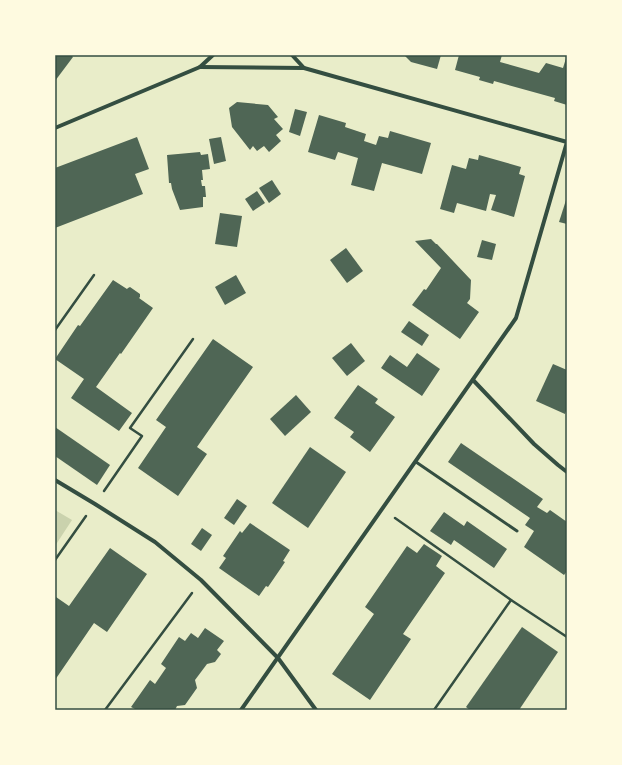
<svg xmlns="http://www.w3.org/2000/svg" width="622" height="765" viewBox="0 0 622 765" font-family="'PT Sans',sans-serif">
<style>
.green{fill:#cad2ad}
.building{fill:#4f6655}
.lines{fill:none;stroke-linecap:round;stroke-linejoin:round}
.path{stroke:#344e41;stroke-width:2.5}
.service{stroke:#344e41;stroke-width:3}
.minor{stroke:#344e41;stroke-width:4}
.neatline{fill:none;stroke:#344e41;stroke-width:1.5}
</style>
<rect width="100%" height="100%" fill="#e9edc9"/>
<!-- green -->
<path class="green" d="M55,510L72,520L55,546Z"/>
<!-- building -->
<g class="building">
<path d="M55,55H71L73,57L55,81Z"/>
<path d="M404,55H441L437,69L411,62Z"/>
<path d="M459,55H502L500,62L539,73L546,63L563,68L567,55V105L554,101L555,98L494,81L493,84L479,80L480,77L455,70Z"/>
<path d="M237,102L268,105L278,117L274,119L283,129L276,135L281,141L269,152L264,146L257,151L253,146L250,150L232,127L229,108Z"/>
<path d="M295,109L307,112L300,136L289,132Z"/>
<path d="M319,115L346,123L345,127L366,134L364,141L376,145L379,136L388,138L390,131L431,143L422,174L382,163L374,191L351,185L358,158L338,152L335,160L308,152Z"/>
<path d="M137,137L149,169L135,174L143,194L55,228V168Z"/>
<path d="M221,137L226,161L214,164L209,139Z"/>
<path d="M200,152L201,155L208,154L210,169L202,170L203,180H201L202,186H205L206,197H203V207L180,210L172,189L171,183H169L167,155Z"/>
<path d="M479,155L521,167L519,174L525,176L514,217L491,210L496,195L490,194L486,211L457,203L454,213L440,209L452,165L466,169L469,158L478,160Z"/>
<path d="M272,180L281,194L269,203L259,188Z"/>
<path d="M257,191L265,203L253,211L245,199Z"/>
<path d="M567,197V224L559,222Z"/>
<path d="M220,213L242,216L237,247L215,244Z"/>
<path d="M431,239L436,244H437L471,280L470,299L467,303L479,312L460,339L412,305L424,289L426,290L441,268L415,241Z"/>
<path d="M482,240L496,244L492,260L477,257Z"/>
<path d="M346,248L363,271L347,283L330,260Z"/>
<path d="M236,275L246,293L225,305L215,287Z"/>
<path d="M113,280L127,289L128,288L130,287L140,294V297L139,298L153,308L121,354L120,353L96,387L132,413L119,431L71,398L84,379L55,359L78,325L80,326Z"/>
<path d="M409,321L429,335L422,346L401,332Z"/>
<path d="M213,339L253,367L197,447L207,454L178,496L138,468L166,427L156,420Z"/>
<path d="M351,343L365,361L347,376L332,358Z"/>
<path d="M417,353L440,369L422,396L381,368L390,355L407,367Z"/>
<path d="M553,364L567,370V408L565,414L536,401Z"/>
<path d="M358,385L378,399L375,403L395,417L370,452L350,437L354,432L334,418Z"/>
<path d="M296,395L311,412L285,436L270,419Z"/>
<path d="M55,427L110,465L97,485L55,456Z"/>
<path d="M461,443L543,499L537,507L547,513L550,510L567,522V571L564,575L524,547L534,531L525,525L530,518L448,462Z"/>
<path d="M310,447L346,472L308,528L272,503Z"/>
<path d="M237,499L247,506L234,525L224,518Z"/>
<path d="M444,512L464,526L467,521L507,549L494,568L454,540L451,545L430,531Z"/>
<path d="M250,523L290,550L283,561L285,562L281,568L268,587L266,586L259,596L219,568L226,558L223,556L240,531L242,533Z"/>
<path d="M202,528L212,535L201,551L191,544Z"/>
<path d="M424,544L442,556L436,566L445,573L403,634L411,639L370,700L332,674L374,614L365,607L407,546L417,553Z"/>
<path d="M110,548L147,574L107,632L94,623L55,680V599L56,597L69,606Z"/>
<path d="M522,627L558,652L519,710H470L466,707Z"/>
<path d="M205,628L224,641L217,650L221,654L215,662L207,664L195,680L197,688L185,705L177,706L175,710H137L131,707L150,680L155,684L166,668L161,664L179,637L185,641L191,633L198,638Z"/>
</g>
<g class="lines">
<!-- path -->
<g class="path">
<path d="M55,330L94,275"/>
<path d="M104,491L142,436L130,428L193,339"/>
<path d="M395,518L511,600"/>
<path d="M55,560L86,516"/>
<path d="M105,710L192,593"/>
<path d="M434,710L511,600L567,637"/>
</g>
<!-- service -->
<path class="service" d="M416,462L517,531"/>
<!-- minor -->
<g class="minor">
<path d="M292,55L304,68"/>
<path d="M200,67L304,68L567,142"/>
<path d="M55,128L200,67L213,55"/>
<path d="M473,380L534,444L558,465L567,472"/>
<path d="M55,480L95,504L155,542L201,580L278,658L316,710"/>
<path d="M241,710L516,318L567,142"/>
</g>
</g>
<!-- border -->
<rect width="622" height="765" fill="none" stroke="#fefae0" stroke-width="112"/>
<rect x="56" y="56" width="510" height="653" class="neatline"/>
</svg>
